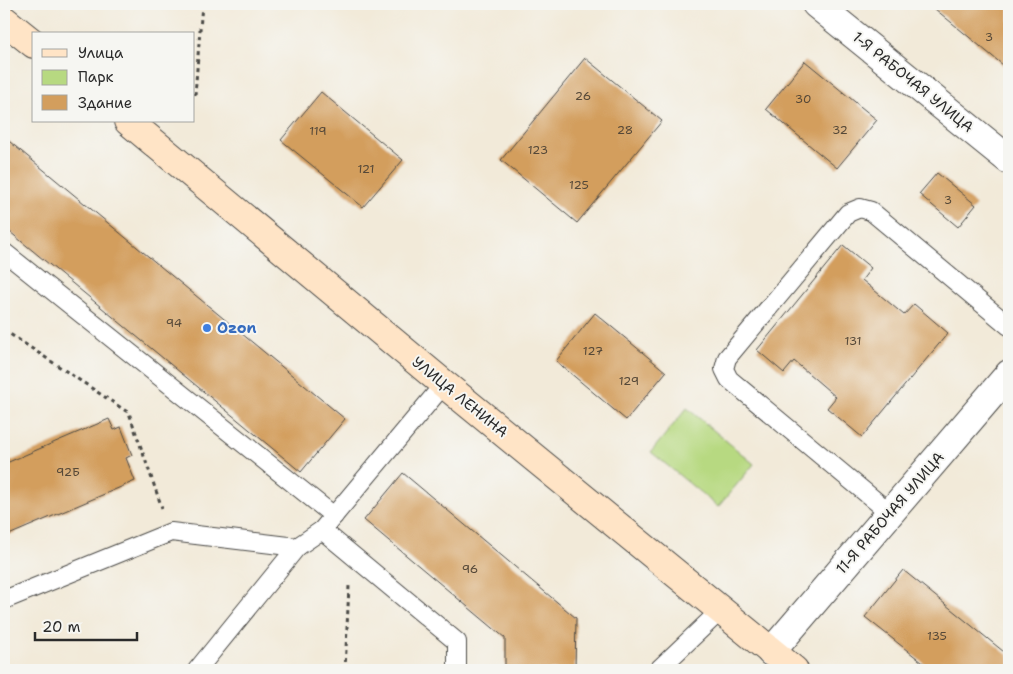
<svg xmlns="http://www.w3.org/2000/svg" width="1013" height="674" viewBox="0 0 1013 674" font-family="'Shantell Sans',sans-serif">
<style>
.green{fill:#b7d981;stroke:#718256}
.building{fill:#d39e5d}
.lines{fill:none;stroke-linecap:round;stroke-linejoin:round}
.lane-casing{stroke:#494845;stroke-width:20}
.street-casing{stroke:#494845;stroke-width:30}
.secondary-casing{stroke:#494845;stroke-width:30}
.path{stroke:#494845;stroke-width:3;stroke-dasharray:4 4;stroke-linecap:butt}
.lane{stroke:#fff;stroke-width:18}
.street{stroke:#fff;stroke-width:28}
.secondary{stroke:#ffe4c6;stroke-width:28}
.shop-dot{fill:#3f7fe0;stroke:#f6f6f2;stroke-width:2}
.labels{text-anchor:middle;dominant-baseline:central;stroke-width:4;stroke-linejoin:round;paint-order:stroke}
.number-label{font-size:12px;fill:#554838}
.street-label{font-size:15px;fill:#2b2b2b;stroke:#f6f6f2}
.shop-label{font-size:15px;font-weight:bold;fill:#366cbe;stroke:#f6f6f2;text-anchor:start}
</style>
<rect width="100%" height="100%" fill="#f6f6f2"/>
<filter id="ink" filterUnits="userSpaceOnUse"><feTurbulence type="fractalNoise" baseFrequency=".02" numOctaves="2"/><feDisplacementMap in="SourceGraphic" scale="10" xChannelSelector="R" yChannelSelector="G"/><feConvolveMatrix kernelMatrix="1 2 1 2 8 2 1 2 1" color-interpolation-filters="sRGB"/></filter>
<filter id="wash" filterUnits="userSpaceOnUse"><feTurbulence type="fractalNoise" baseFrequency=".0096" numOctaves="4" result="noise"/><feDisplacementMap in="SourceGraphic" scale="20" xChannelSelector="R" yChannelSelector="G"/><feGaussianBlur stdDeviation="1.12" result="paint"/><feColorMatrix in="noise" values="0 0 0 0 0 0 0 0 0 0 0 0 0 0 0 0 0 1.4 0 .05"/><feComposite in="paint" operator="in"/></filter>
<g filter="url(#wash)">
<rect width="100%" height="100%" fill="#f2ead9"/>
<!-- green -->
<path class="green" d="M687,408L754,464L718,507L651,452Z"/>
<g id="blocks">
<!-- building -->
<g class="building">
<path d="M929,4H1009V70Z"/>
<path d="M585,58L662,121L577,223L501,160Z"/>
<path d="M805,61L877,120L837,168L766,109Z"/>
<path d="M321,92L403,160L363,207L281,140Z"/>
<path d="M4,137L345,419L301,472L4,227Z"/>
<path d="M937,173L976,205L958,227L919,194Z"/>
<path d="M843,245L871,268L862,280L904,315L914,304L948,333L862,437L827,408L836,397L794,361L784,373L757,350Z"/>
<path d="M595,313L666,372L626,420L556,361Z"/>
<path d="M109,419L114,430L121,427L132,455L126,458L135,481L4,537V464Z"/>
<path d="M403,473L576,618L575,670H505V638L364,520Z"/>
<path d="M903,570L1009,656V670H932L865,617Z"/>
</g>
</g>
</g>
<g filter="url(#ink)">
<use href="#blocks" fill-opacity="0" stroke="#494845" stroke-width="1"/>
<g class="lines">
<!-- lane casing -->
<g class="lane-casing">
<g id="lane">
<path d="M4,252L334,516"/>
<path d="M890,513L729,379L724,369L727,358L848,213L860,208L871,211L1009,326"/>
<path d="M322,530L457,642V670"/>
<path d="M4,600L171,532L297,547L322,530L444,384"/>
<path d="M197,670L297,547"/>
<path d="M658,670L721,610"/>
</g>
</g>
<!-- street casing -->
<g class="street-casing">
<g id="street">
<path d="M816,4L1009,160"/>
<path d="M771,652L1009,374"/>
</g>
</g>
<!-- secondary casing -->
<g class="secondary-casing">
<g id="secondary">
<path d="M4,20L34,44"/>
<path d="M128,121L444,384L794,670"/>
</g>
</g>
<!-- path -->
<g class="path">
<path d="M195,95L202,4"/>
<path d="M4,330L129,413L162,508"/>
<path d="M345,670L349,586"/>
</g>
<!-- lane -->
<use href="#lane" class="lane"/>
<!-- street -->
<use href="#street" class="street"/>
<!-- secondary -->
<use href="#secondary" class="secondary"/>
</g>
</g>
<!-- markers -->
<circle class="shop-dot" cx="207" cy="328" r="5"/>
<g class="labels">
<!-- number labels -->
<g class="number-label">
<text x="989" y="37">3</text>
<text x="583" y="96">26</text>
<text x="803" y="99">30</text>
<text x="625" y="130">28</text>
<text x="840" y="130">32</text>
<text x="318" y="131">119</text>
<text x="538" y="150">123</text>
<text x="366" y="169">121</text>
<text x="579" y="185">125</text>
<text x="948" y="200">3</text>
<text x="174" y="323">94</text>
<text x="853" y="341">131</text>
<text x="593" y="351">127</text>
<text x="629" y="381">129</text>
<text x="68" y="472">92Б</text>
<text x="470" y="569">96</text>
<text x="937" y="636">135</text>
</g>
<!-- street labels -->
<g class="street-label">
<text transform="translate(913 82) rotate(39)">1-Я РАБОЧАЯ УЛИЦА</text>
<text transform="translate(460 397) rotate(39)">УЛИЦА ЛЕНИНА</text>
<text transform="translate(890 513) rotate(-49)">11-Я РАБОЧАЯ УЛИЦА</text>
</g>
<!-- shop labels -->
<g class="shop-label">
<text x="217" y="328">Ozon</text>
</g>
</g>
<!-- margin -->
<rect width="1013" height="674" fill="none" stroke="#f6f6f2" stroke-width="20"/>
<!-- legend -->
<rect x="32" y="32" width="162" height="90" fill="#f6f6f2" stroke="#a5a5a2"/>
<rect x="42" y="49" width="25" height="8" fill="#ffe4c6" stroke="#a5a5a2"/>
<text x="78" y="58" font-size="15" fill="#2b2b2b">Улица</text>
<rect x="42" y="70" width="25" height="15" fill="#b7d981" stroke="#a5a5a2"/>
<text x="78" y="82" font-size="15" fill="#2b2b2b">Парк</text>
<rect x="42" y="95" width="25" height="15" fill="#d39e5d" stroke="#a5a5a2"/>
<text x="78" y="108" font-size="15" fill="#2b2b2b">Здание</text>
<!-- scale -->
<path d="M35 632v8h102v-8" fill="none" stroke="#2b2b2b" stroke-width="2.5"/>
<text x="42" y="632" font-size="15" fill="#2b2b2b" stroke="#f6f6f2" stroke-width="4" paint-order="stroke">20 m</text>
</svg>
